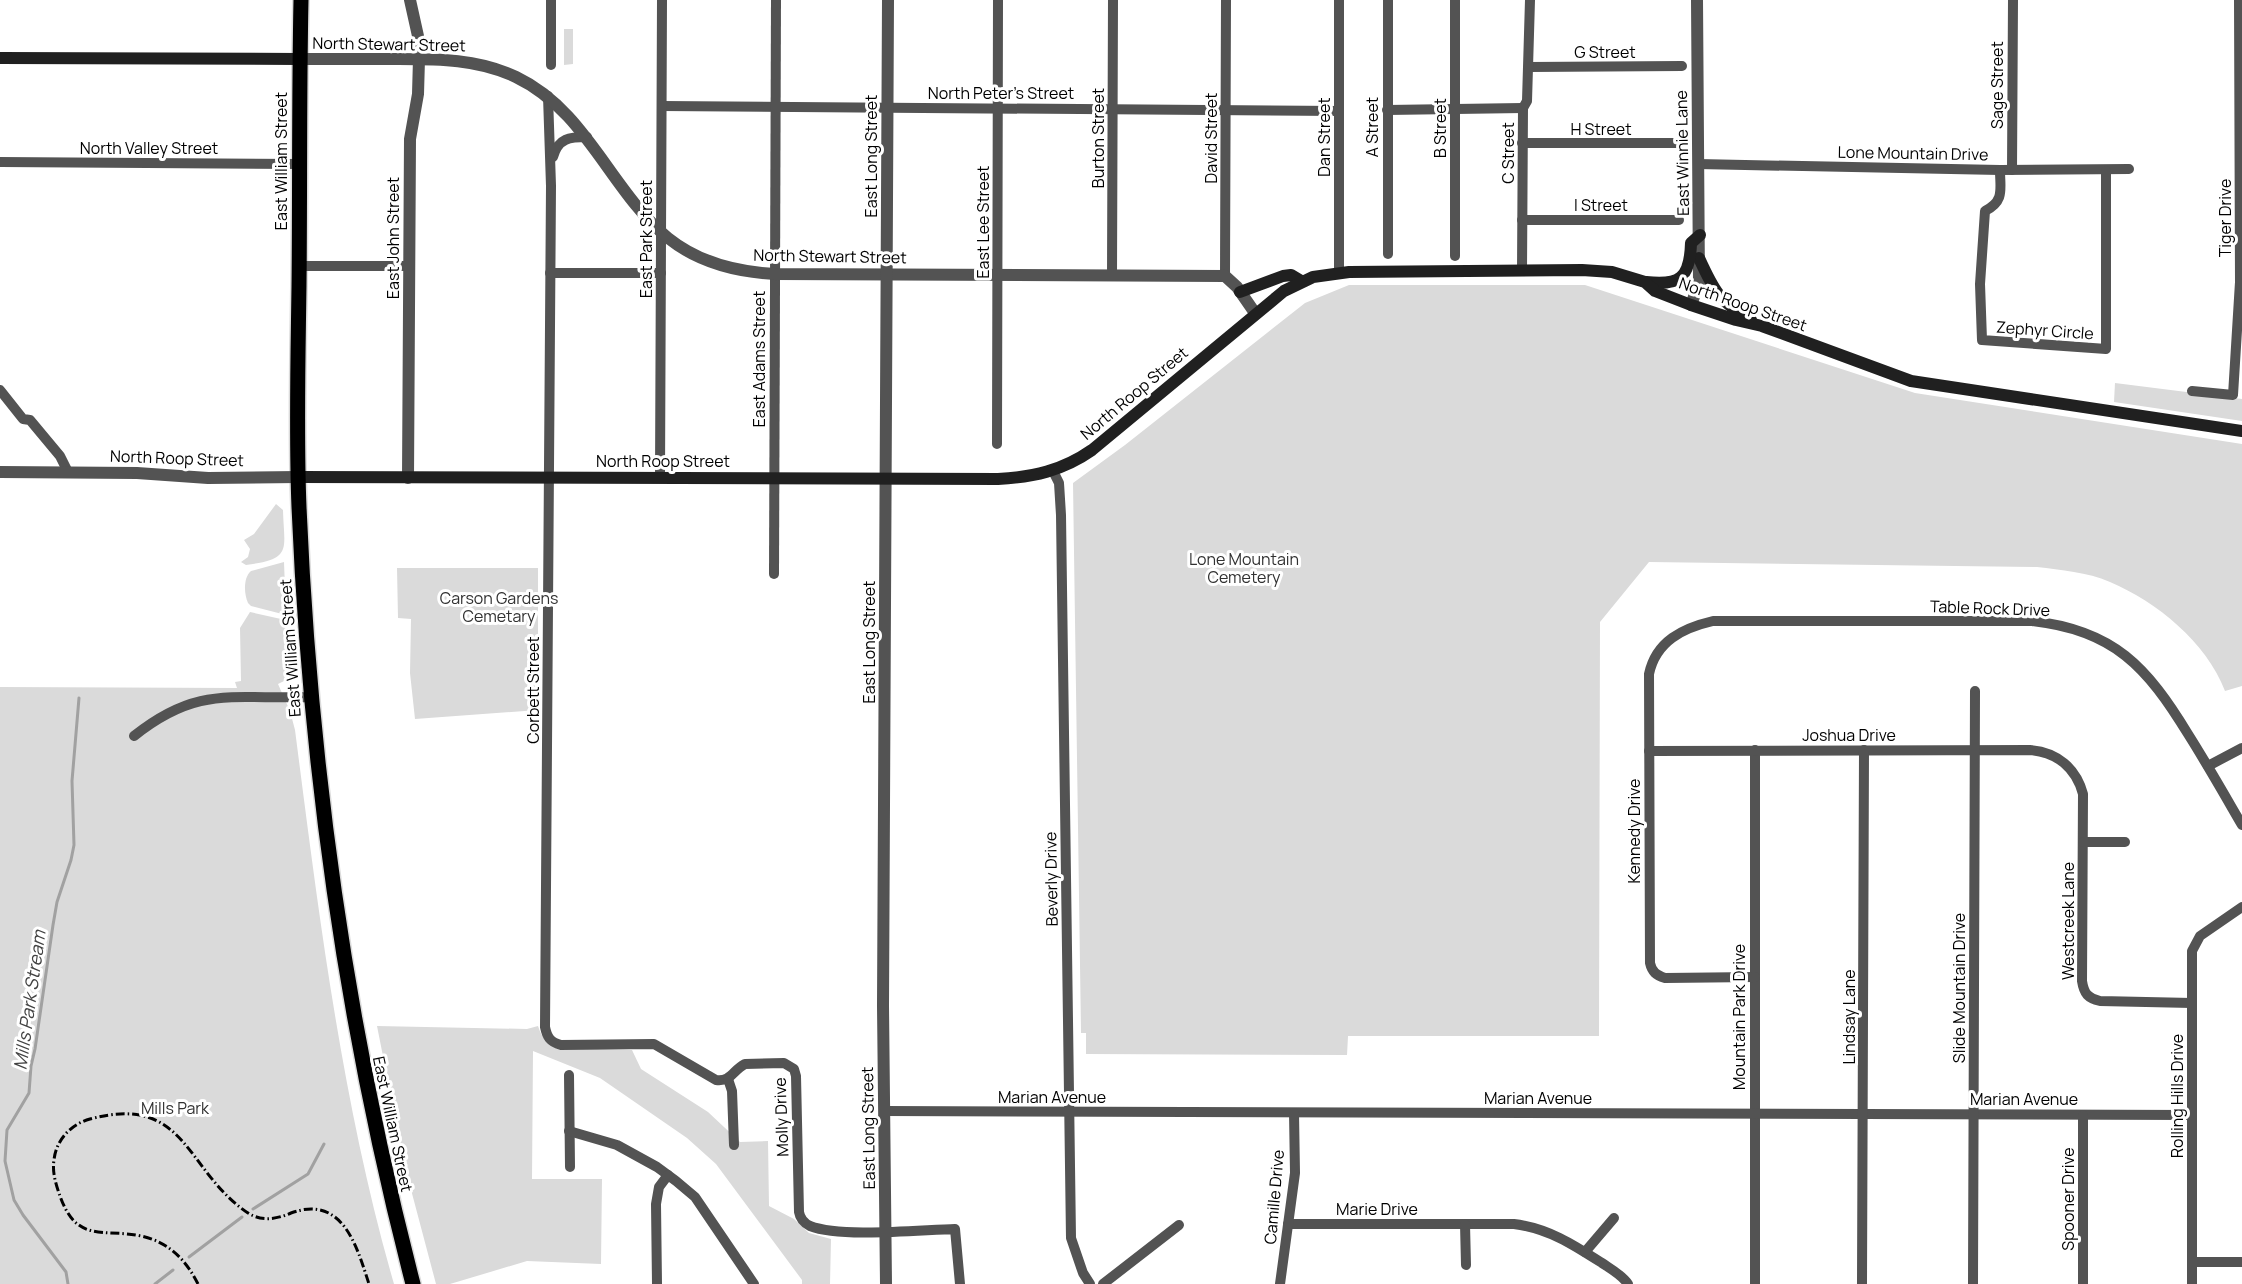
<svg xmlns="http://www.w3.org/2000/svg" width="2242" height="1284" viewBox="0 0 2242 1284" font-family="Manrope,sans-serif">
<style>
.green{fill:#dadada}
.lines{fill:none;stroke-linecap:round;stroke-linejoin:round}
.stream{stroke:#a1a1a1;stroke-width:3}
.primary-casing{stroke:#dbdbdb;stroke-width:18}
.minor{stroke:#535353;stroke-width:10}
.tertiary{stroke:#535353;stroke-width:12}
.secondary{stroke:#202020;stroke-width:12}
.primary{stroke:#000;stroke-width:15}
.rail{stroke:#000;stroke-width:3;stroke-dasharray:9 3 1.5 3;stroke-linecap:butt}
.labels{text-anchor:middle;dominant-baseline:central;stroke-width:6;stroke-linejoin:round;paint-order:stroke}
.street-label{font-size:16px;fill:#000;stroke:#fff}
.park-label{font-size:16px;fill:#313131;stroke:#fff}
.water-label{font-size:18px;font-style:italic;fill:#424242;stroke:#fff}
</style>
<rect width="100%" height="100%" fill="#fff"/>
<!-- green -->
<g class="green">
<path d="M564,29H573V64L564,65Z"/>
<path d="M1349,285H1585L1915,393L2242,444V686L2225,691C2206,642 2157,602 2110,582C2087,572 2061,570 2037,567L1649,562L1600,622L1599,1036H1348L1347,1055L1086,1054V1033H1081L1073,483L1125,445L1305,303Z"/>
<path d="M2115,383L2242,399V421L2114,402Z"/>
<path d="M276,504L283,510C284,550 293,559 246,565L241,562L248,557L250,549L244,540L254,534Z"/>
<path d="M284,562L286,615L251,606L248,603C244,594 243,578 251,571Z"/>
<path d="M397,568H538V710L415,719L410,673L411,619L398,618Z"/>
<path d="M250,612L281,619L287,624L285,676L284,681L278,684L290,711L295,730C319,916 342,1104 394,1284H0V687L237,688L235,682L241,681L240,628Z"/>
<path d="M377,1026L527,1029L538,1026C542,1038 546,1043 558,1048L632,1050L641,1069L708,1112L740,1142L768,1141L769,1206L794,1219L809,1233L831,1239L830,1284H802V1280L716,1164L687,1138L600,1078L533,1051L532,1179H602L601,1264L527,1261L450,1284H436L405,1167Z"/>
</g>
<g class="lines">
<!-- stream -->
<g class="stream">
<path d="M253,1209L308,1174L324,1144"/>
<path d="M189,1257L242,1217"/>
<path d="M68,1284L66,1272L23,1215L14,1200L5,1161L7,1130L29,1093L31,1066L35,1049L53,925L57,902L71,860L74,845L72,781L79,698"/>
<path d="M155,1284L173,1270"/>
</g>
<!-- primary casing -->
<g class="primary-casing">
<path id="primary" d="M301,0C299,95 300,191 299,286C298,360 296,434 299,507C310,769 347,1030 413,1284"/>
</g>
<!-- minor -->
<g class="minor">
<path d="M1388,0V254"/>
<path d="M551,65V0"/>
<path d="M1529,67L1682,66"/>
<path d="M548,96L551,186L545,1027C547,1037 550,1042 561,1045L654,1044L716,1080C731,1082 733,1070 745,1064L784,1063L794,1069L796,1076L799,1212C800,1218 804,1223 810,1226C841,1238 919,1230 955,1229L960,1284"/>
<path d="M662,106L1339,111"/>
<path d="M1387,110L1523,108"/>
<path d="M1522,143H1680"/>
<path d="M553,157C558,138 570,137 587,137"/>
<path d="M0,162L299,164"/>
<path d="M1698,164L2000,170L2129,169"/>
<path d="M2000,170C2000,189 2005,201 1985,211L1980,284L1982,340L2106,349V171"/>
<path d="M2012,170L2013,0"/>
<path d="M1522,220H1679"/>
<path d="M1455,256V0"/>
<path d="M299,266H409"/>
<path d="M1522,271L1523,108L1527,101L1530,0"/>
<path d="M550,273H661"/>
<path d="M1339,274V0"/>
<path d="M1112,276L1113,0"/>
<path d="M1225,276L1226,0"/>
<path d="M0,390L23,419L30,420L60,456L68,472"/>
<path d="M2192,391L2233,395L2240,282L2239,0"/>
<path d="M997,444L998,0"/>
<path d="M1053,471L1059,483L1061,515L1071,1238L1083,1273L1090,1284"/>
<path d="M660,478L662,0"/>
<path d="M774,574L776,0"/>
<path d="M134,736C199,684 235,700 311,697"/>
<path d="M1755,750V1284"/>
<path d="M1649,751L2030,750C2057,752 2076,768 2083,794L2082,981C2084,994 2088,998 2100,1001L2192,1003"/>
<path d="M2208,766L2242,748"/>
<path d="M2083,842H2125"/>
<path d="M1755,977L1665,978C1656,975 1652,972 1650,963L1649,674C1656,641 1683,628 1713,621H2032C2114,630 2147,667 2188,734C2207,764 2224,794 2242,825"/>
<path d="M569,1075L570,1167"/>
<path d="M728,1079L732,1091L734,1145"/>
<path d="M884,1111L2192,1115"/>
<path d="M569,1131L617,1145L657,1167L676,1181L695,1197L754,1284"/>
<path d="M1288,1224H1514C1548,1228 1574,1245 1602,1263C1611,1269 1622,1275 1628,1284"/>
<path d="M1465,1224L1466,1265"/>
<path d="M1585,1252L1614,1218"/>
<path d="M2192,1262H2242"/>
<path d="M657,1284L656,1204L659,1187L668,1175"/>
<path d="M1103,1284L1179,1225"/>
<path d="M1280,1284L1295,1173L1294,1113"/>
<path d="M1862,1284L1864,750"/>
<path d="M1973,1284L1975,691"/>
<path d="M2083,1284V1115"/>
<path d="M2192,1284V951L2200,936L2242,907"/>
</g>
<!-- tertiary -->
<g class="tertiary">
<path d="M300,59C330,59 361,59 391,59C434,59 477,58 516,77C587,111 610,190 668,238C698,262 737,272 775,274L1225,276L1237,287L1255,313"/>
<path d="M1691,305L1699,283L1697,0"/>
<path d="M0,472L137,473L208,478L298,477"/>
<path d="M408,478L410,139L418,94L419,59L418,36L410,0"/>
<path d="M886,1284L883,1006L888,0"/>
</g>
<!-- secondary -->
<g class="secondary">
<path d="M0,58L300,59"/>
<path d="M1699,258C1714,291 1719,301 1751,320"/>
<path d="M1646,282C1680,286 1690,278 1691,243L1700,235"/>
<path d="M1240,292L1283,276L1291,275L1301,281"/>
<path d="M298,477L998,479C1033,477 1062,471 1092,450L1284,291L1313,277L1349,272L1582,270L1612,272L1645,282L1655,291L1691,305L1736,320L1762,326L1911,381L2242,431"/>
</g>
<!-- primary -->
<use href="#primary" class="primary"/>
<!-- rail -->
<path class="rail" d="M198,1284C186,1260 169,1242 141,1236C103,1228 77,1244 60,1196C56,1185 52,1172 54,1160C56,1140 71,1124 90,1119C187,1093 185,1171 248,1213C262,1222 277,1219 291,1213C343,1194 357,1247 369,1284"/>
</g>
<g class="labels">
<!-- street labels -->
<g class="street-label">
<text transform="translate(389 44) rotate(1)">North Stewart Street</text>
<text x="1605" y="52">G Street</text>
<text transform="translate(1997 85) rotate(-90)">Sage Street</text>
<text x="1001" y="93">North Peter's Street</text>
<text transform="translate(1372 127) rotate(-90)">A Street</text>
<text transform="translate(1440 128) rotate(-90)">B Street</text>
<text x="1601" y="129">H Street</text>
<text transform="translate(1324 137) rotate(-90)">Dan Street</text>
<text transform="translate(1098 138) rotate(-90)">Burton Street</text>
<text transform="translate(1211 138) rotate(-90)">David Street</text>
<text x="149" y="148">North Valley Street</text>
<text transform="translate(1508 153) rotate(-90)">C Street</text>
<text transform="translate(1682 153) rotate(-91)">East Winnie Lane</text>
<text transform="translate(1913 153) rotate(1)">Lone Mountain Drive</text>
<text transform="translate(871 156) rotate(-90)">East Long Street</text>
<text transform="translate(281 161) rotate(-90)">East William Street</text>
<text x="1601" y="205">I Street</text>
<text transform="translate(2225 218) rotate(-90)">Tiger Drive</text>
<text transform="translate(983 222) rotate(-90)">East Lee Street</text>
<text transform="translate(393 238) rotate(-90)">East John Street</text>
<text transform="translate(646 239) rotate(-90)">East Park Street</text>
<text transform="translate(830 256) rotate(1)">North Stewart Street</text>
<text transform="translate(1743 304) rotate(19)">North Roop Street</text>
<text transform="translate(2045 330) rotate(4)">Zephyr Circle</text>
<text transform="translate(759 359) rotate(-90)">East Adams Street</text>
<text transform="translate(1134 393) rotate(-40)">North Roop Street</text>
<text transform="translate(177 458) rotate(2)">North Roop Street</text>
<text x="663" y="461">North Roop Street</text>
<text transform="translate(1990 608) rotate(2)">Table Rock Drive</text>
<text transform="translate(869 642) rotate(-90)">East Long Street</text>
<text transform="translate(290 648) rotate(-94)">East William Street</text>
<text transform="translate(533 690) rotate(-90)">Corbett Street</text>
<text x="1849" y="735">Joshua Drive</text>
<text transform="translate(1634 831) rotate(-90)">Kennedy Drive</text>
<text transform="translate(1051 879) rotate(-91)">Beverly Drive</text>
<text transform="translate(2068 921) rotate(-90)">Westcreek Lane</text>
<text transform="translate(1959 988) rotate(-90)">Slide Mountain Drive</text>
<text transform="translate(1739 1017) rotate(-90)">Mountain Park Drive</text>
<text transform="translate(1849 1017) rotate(-90)">Lindsay Lane</text>
<text transform="translate(2177 1096) rotate(-90)">Rolling Hills Drive</text>
<text x="1052" y="1097">Marian Avenue</text>
<text x="1538" y="1098">Marian Avenue</text>
<text x="2024" y="1099">Marian Avenue</text>
<text transform="translate(781 1117) rotate(-92)">Molly Drive</text>
<text transform="translate(393 1124) rotate(78)">East William Street</text>
<text transform="translate(868 1128) rotate(-91)">East Long Street</text>
<text transform="translate(1274 1197) rotate(-85)">Camille Drive</text>
<text transform="translate(2068 1199) rotate(-90)">Spooner Drive</text>
<text x="1377" y="1209">Marie Drive</text>
</g>
<!-- park labels -->
<g class="park-label">
<text x="1244" y="559">Lone Mountain<tspan x="1244" dy="18">Cemetery</tspan></text>
<text x="499" y="598">Carson Gardens<tspan x="499" dy="18">Cemetary</tspan></text>
<text x="175" y="1108">Mills Park</text>
</g>
<!-- water labels -->
<g class="water-label">
<text transform="translate(29 1000) rotate(-82)">Mills Park Stream</text>
</g>
</g>
</svg>
